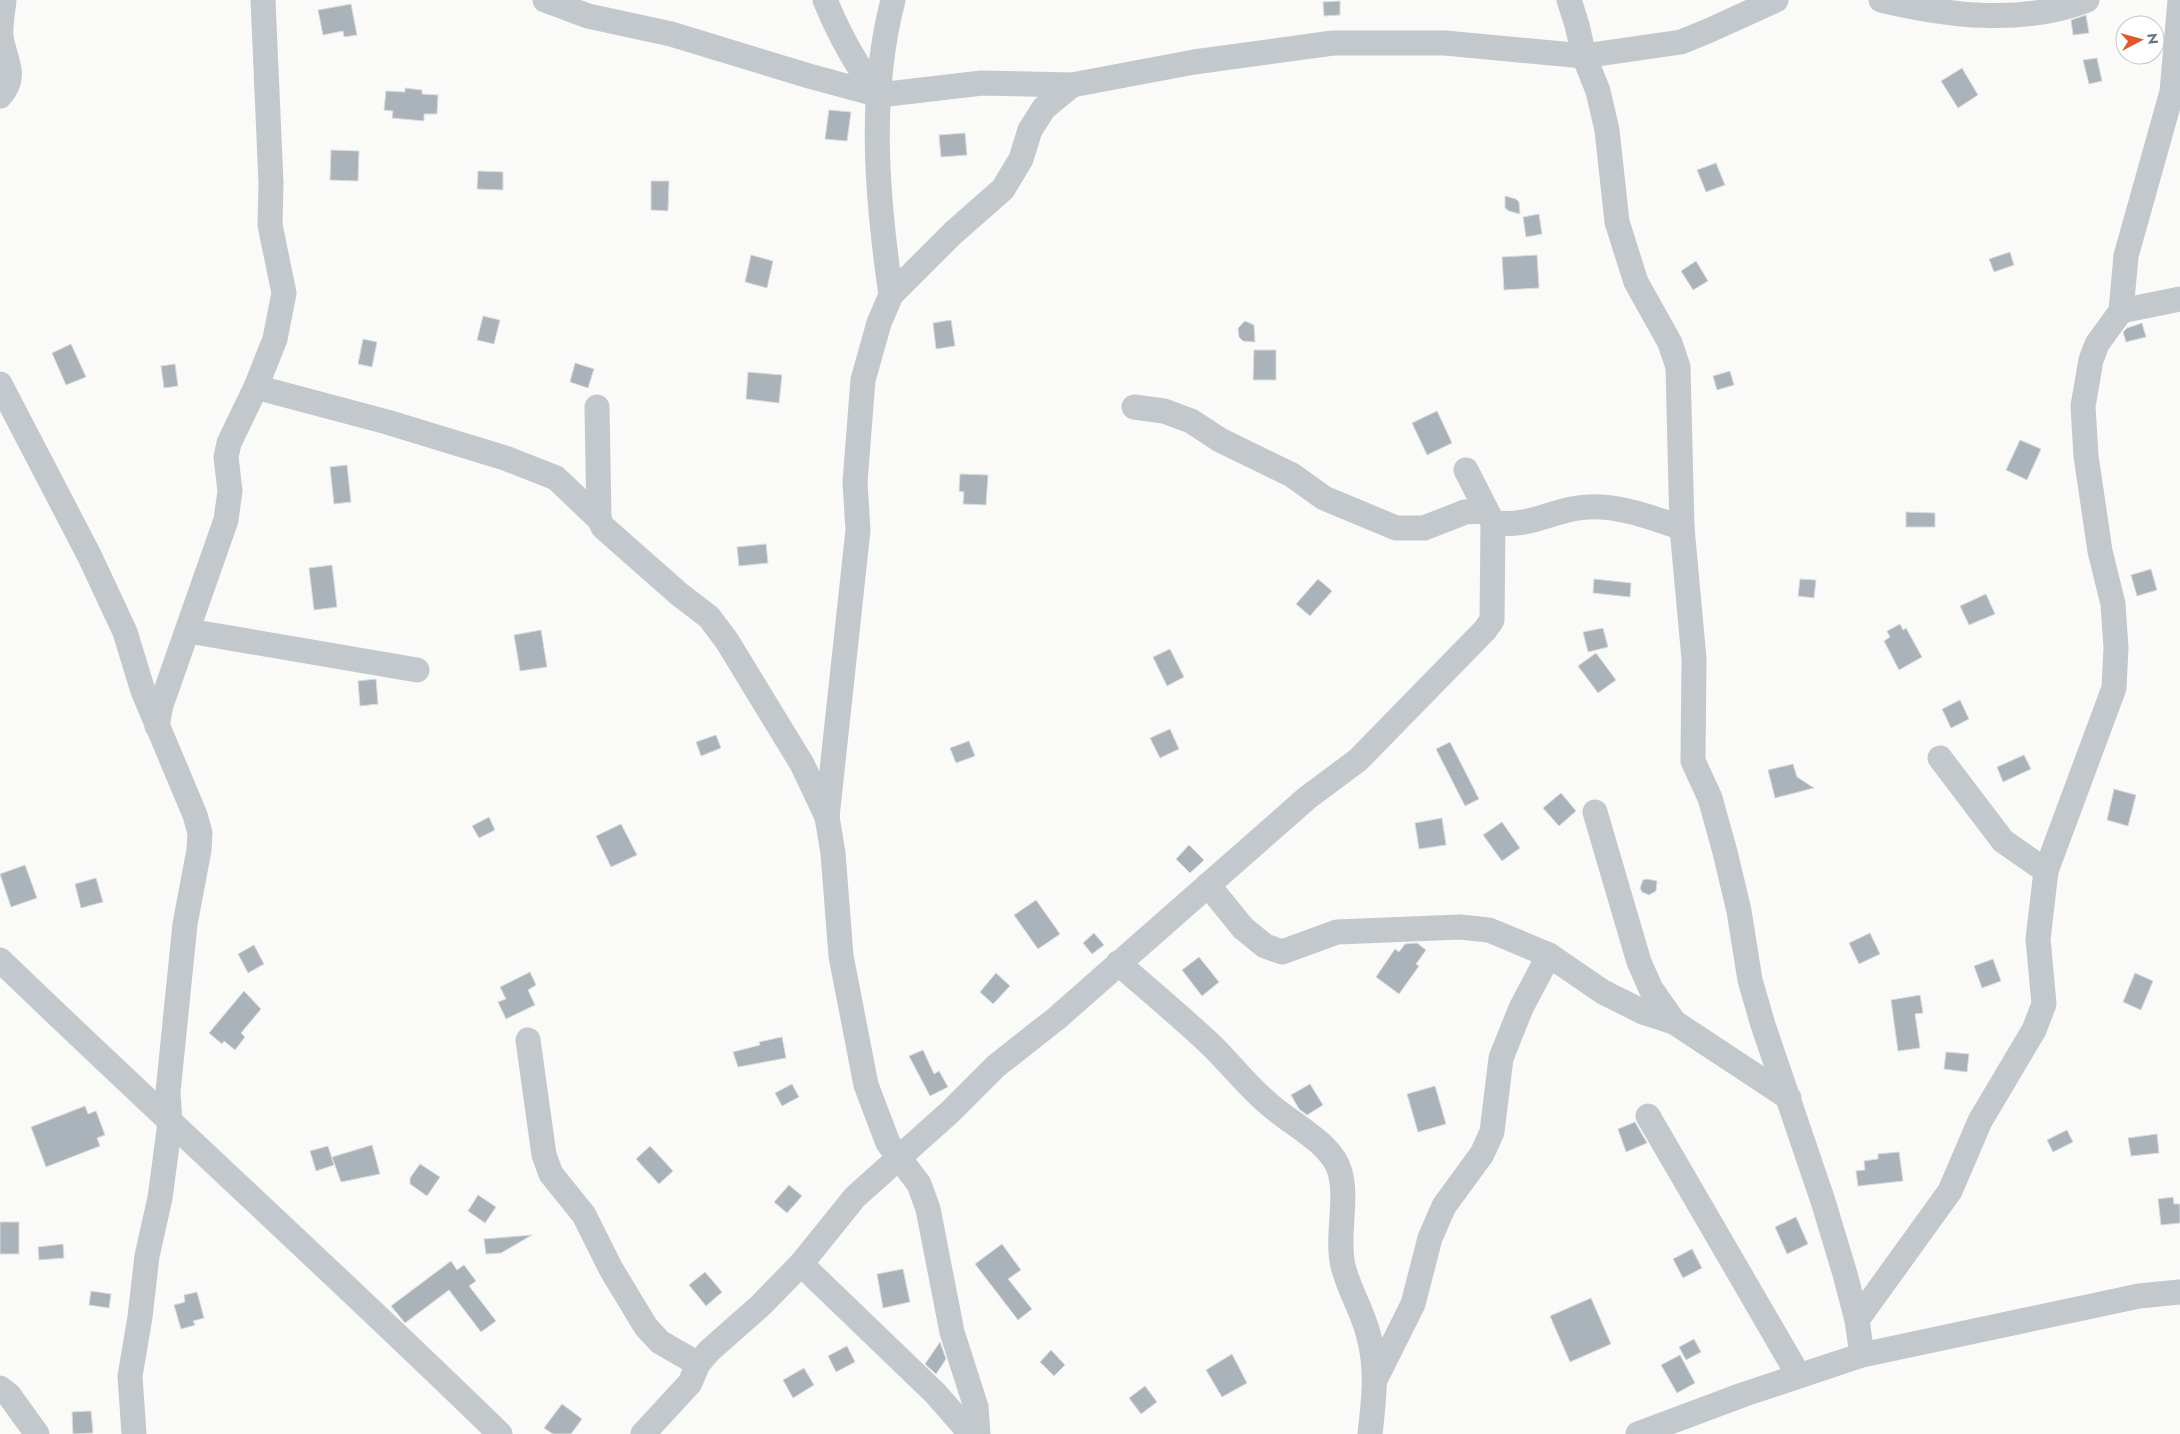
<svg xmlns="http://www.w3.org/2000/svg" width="2180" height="1434" viewBox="0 0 2180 1434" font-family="Jost,sans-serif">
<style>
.building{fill:#aab3b9;stroke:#dcdcda}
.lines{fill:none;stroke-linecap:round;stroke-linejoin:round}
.minor{stroke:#c3c8cc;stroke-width:25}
</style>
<rect width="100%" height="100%" fill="#fafaf8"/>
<!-- building -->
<g class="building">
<path d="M1340,1V15L1324,16L1323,2Z"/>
<path d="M351,4L357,35L344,37L343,31L323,35L318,10Z"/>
<path d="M2086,15L2089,33L2073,35L2071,20Z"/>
<path d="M2097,58L2102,81L2089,84L2083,60Z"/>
<path d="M1962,68L1978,95L1958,108L1941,81Z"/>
<path d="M405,88L422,90V94L438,95L437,114H424V121L392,118L393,111L384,110L386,91L405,92Z"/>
<path d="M829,110L851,112L847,141L825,139Z"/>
<path d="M965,133L967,155L941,157L939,135Z"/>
<path d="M331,150L359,151L358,181L330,180Z"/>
<path d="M1716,163L1725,185L1706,192L1697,170Z"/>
<path d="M478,171L503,172V190L477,189Z"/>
<path d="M651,181H669L668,211L651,210Z"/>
<path d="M1505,196L1516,199L1519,202L1520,214L1509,211L1505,208Z"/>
<path d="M1539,214L1542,234L1526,237L1523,217Z"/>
<path d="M2010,252L2014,265L1994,272L1989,259Z"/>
<path d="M751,255L773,261L767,288L745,282Z"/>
<path d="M1537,255L1539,288L1504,290L1502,257Z"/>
<path d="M1696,261L1708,281L1693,290L1681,271Z"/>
<path d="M483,316L500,320L494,344L477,340Z"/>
<path d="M951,320L955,346L936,349L933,323Z"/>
<path d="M1245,321L1254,325L1255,342L1243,341L1239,337L1238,328Z"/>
<path d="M2142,323L2146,337L2126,342L2123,332L2127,328Z"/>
<path d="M363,339L377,342L372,367L358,364Z"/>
<path d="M71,344L86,377L66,385L52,353Z"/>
<path d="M1254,350H1276V380H1253Z"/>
<path d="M575,363L594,369L588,388L570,382Z"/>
<path d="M175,364L178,386L164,388L161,366Z"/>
<path d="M1730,371L1734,385L1717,390L1713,376Z"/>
<path d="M748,372L782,375L779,403L746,399Z"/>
<path d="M1437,411L1452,443L1427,455L1412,423Z"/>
<path d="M2020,440L2041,449L2027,480L2006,470Z"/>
<path d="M347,465L351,502L334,504L330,467Z"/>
<path d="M960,474L988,475L986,505L963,504L964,492L959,491Z"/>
<path d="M1906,512L1935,513V527H1906Z"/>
<path d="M766,544L768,563L739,566L737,547Z"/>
<path d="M332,565L337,607L314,610L309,568Z"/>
<path d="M2151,569L2157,590L2137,596L2131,575Z"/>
<path d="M1318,579L1332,591L1310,616L1296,604Z"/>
<path d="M1594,579L1631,583L1630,597L1593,593Z"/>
<path d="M1800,579L1816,580L1814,598L1798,596Z"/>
<path d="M1986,594L1995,614L1969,625L1960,606Z"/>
<path d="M1900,624L1903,630L1906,628L1922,657L1899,670L1884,641L1890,637L1887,631Z"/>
<path d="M1603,628L1608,647L1588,652L1583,632Z"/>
<path d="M541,630L547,667L520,671L514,635Z"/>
<path d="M1170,649L1184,677L1167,686L1153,657Z"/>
<path d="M1596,653L1616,680L1598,693L1578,666Z"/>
<path d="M376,679L378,704L360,706L358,681Z"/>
<path d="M1960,700L1969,719L1951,728L1942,709Z"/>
<path d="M1170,729L1179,749L1160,758L1150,738Z"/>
<path d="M716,735L721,748L701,756L696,742Z"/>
<path d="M969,741L975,756L956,763L950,748Z"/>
<path d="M1450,742L1479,799L1465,806L1436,749Z"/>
<path d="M2024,755L2031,769L2003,782L1997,767Z"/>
<path d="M1793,764L1797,777L1814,788L1775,798L1768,770Z"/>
<path d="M2114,789L2136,795L2128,826L2107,820Z"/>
<path d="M1561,793L1576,811L1559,826L1543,808Z"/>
<path d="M489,817L495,830L479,838L472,826Z"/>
<path d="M1442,818L1446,845L1419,849L1415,823Z"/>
<path d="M1502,822L1520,848L1502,861L1483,835Z"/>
<path d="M621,824L637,855L611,867L596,836Z"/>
<path d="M1189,845L1204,860L1190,873L1176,859Z"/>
<path d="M25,865L37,898L11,907L0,874Z"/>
<path d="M96,878L103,902L81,908L75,884Z"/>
<path d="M1647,879L1657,881L1656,891L1649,895L1642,892L1640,888L1643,880Z"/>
<path d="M1036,900L1060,934L1038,949L1014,915Z"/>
<path d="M1094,933L1104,945L1092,954L1083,943Z"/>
<path d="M1870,933L1880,954L1859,964L1849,943Z"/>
<path d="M1417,943L1426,950L1416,964L1419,966L1399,994L1376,977L1395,949L1399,952L1405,944Z"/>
<path d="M254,945L264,964L248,973L238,954Z"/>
<path d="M1199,957L1219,982L1202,996L1182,970Z"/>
<path d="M1993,959L2001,981L1982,988L1974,966Z"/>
<path d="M530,972L536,985L528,990L535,1005L506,1019L498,1002L506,999L500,987Z"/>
<path d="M996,973L1010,986L993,1004L980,992Z"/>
<path d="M2135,973L2153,981L2141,1010L2123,1002Z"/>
<path d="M244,991L261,1009L241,1033L245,1037L235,1050L224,1041L222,1044L209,1033Z"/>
<path d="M1920,995L1923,1013L1915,1014L1920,1048L1898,1051L1891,1000Z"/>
<path d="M782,1037L786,1058L738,1067L733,1052L760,1045L759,1042Z"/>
<path d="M923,1050L934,1074L939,1071L948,1087L930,1096L909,1056Z"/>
<path d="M1946,1052L1969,1054L1967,1072L1944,1069Z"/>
<path d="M792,1084L799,1097L782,1106L775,1093Z"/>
<path d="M1310,1084L1323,1105L1307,1115L1299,1109L1291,1095Z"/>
<path d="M1435,1086L1446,1124L1418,1132L1407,1094Z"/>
<path d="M85,1106L88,1114L96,1111L105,1135L97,1138L100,1146L46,1167L31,1127Z"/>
<path d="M1635,1122L1647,1143L1626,1152L1618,1129Z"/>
<path d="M2067,1130L2073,1142L2053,1152L2047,1140Z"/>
<path d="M2157,1134L2159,1153L2131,1156L2128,1138Z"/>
<path d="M372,1145L380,1174L341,1182L332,1157Z"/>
<path d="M328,1146L334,1165L316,1171L310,1151Z"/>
<path d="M650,1146L673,1171L659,1184L636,1159Z"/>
<path d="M1899,1152L1903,1181L1858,1186L1856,1171L1865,1170L1864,1161L1878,1159V1154Z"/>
<path d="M420,1164L440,1177L427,1196L410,1184V1178Z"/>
<path d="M789,1185L802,1196L787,1213L774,1202Z"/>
<path d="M478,1195L496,1207L485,1223L468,1211Z"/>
<path d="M2173,1197L2174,1204H2180V1223L2161,1225L2158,1199Z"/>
<path d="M1796,1217L1808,1244L1787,1254L1775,1227Z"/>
<rect x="0" y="1222" width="19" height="32"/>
<path d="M532,1235L501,1253L486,1254L484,1239Z"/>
<path d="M63,1244L64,1258L39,1260L38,1247Z"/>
<path d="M1002,1244L1021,1270L1008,1279L1032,1309L1018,1320L975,1264Z"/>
<path d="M1692,1249L1702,1268L1683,1278L1673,1259Z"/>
<path d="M451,1261L457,1270L464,1265L476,1281L469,1286L496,1321L481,1332L449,1290L405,1323L391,1306Z"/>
<path d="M903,1269L910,1302L883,1308L877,1274Z"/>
<path d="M705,1272L722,1292L706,1306L689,1285Z"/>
<path d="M91,1291L111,1294L109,1308L89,1305Z"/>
<path d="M197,1292L204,1318L193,1321L195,1325L181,1329L174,1305L185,1302L184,1295Z"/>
<path d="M1591,1298L1611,1344L1570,1362L1550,1316Z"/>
<path d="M1694,1339L1701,1352L1686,1360L1679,1347Z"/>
<path d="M940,1342L946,1359L936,1374L925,1364Z"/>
<path d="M847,1346L855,1362L836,1372L828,1356Z"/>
<path d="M1051,1350L1065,1365L1054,1376L1040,1362Z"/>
<path d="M1232,1354L1247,1383L1222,1397L1206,1370Z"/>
<path d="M1680,1355L1695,1383L1677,1393L1661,1365Z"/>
<path d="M804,1368L814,1385L793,1398L783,1380Z"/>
<path d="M1145,1386L1157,1402L1141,1414L1129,1398Z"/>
<path d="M562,1404L582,1419L571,1434H553L544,1428Z"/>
<path d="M91,1411L93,1433L73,1434L72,1412Z"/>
</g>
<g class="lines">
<!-- minor -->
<g class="minor">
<path d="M545,0L588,16L671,34L809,76L879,95L982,83L1072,85L1194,62L1333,43H1445L1584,56L1681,42L1708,31L1776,0"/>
<path d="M825,0C839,34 856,66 879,95"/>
<path d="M1569,0L1577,25L1584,56L1598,91L1607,130L1617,222L1636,282L1670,343L1678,367L1682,528L1694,659L1693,761L1710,798L1725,852L1739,911L1750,980L1763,1025L1823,1201L1845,1274L1857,1320L1862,1355"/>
<path d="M1881,0C1948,16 2022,25 2087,0"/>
<path d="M0,96C19,75 4,60 1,36C0,25 3,11 4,0"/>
<path d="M891,295C877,198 868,96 893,0"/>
<path d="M2121,311L2180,299"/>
<path d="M0,384L89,555L125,632L143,691L195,815L200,833L199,850L185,924L168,1092L170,1123L160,1198L147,1256L140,1317L130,1376L134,1434"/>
<path d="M256,387L387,422L505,458L556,478L599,519"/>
<path d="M597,407L599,519L603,527L679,594L709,617L727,641L802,764L827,817"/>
<path d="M1134,407L1164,411L1191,421L1220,440L1292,475L1324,498L1396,528H1424L1465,512L1485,511"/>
<path d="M1493,523C1529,526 1540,516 1572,509C1608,501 1648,516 1682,528"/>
<path d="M189,631L417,670"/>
<path d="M157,726L161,705L226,520L230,491L226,457L229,443L256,387L275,339L284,293L270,225L271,183L263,0"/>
<path d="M1940,758L2003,841L2046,871"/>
<path d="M1595,812L1639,962L1651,989L1674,1022"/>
<path d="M1208,885L1243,928L1265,946L1282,952L1337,932L1460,927L1489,930L1549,955L1603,992L1643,1012L1674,1022L1789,1098"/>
<path d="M0,960C165,1119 336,1274 500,1434"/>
<path d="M1118,963C1149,990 1180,1016 1209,1043C1230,1063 1248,1087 1270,1105C1291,1124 1332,1143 1340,1172C1348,1202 1336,1235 1343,1266C1349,1290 1362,1310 1368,1333C1378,1368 1374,1399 1370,1434"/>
<path d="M528,1040L544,1155L551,1174L584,1215L611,1269L646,1327L660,1342L698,1364"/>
<path d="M1648,1116L1799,1376"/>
<path d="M801,1264L935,1393L971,1434"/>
<path d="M1857,1320L1950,1191L1980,1121L2034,1030L2044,1004L2038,939L2046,871L2114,688L2116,648L2113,604L2100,551L2086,456L2083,406L2091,360L2097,344L2121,311L2126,256L2172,92L2180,0"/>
<path d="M1376,1378L1413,1304L1430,1238L1444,1206L1482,1154L1492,1132L1501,1058L1521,1008L1549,955"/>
<path d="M0,1388L9,1395L37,1434"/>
<path d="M643,1434L690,1383L698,1364L709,1351L761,1305L801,1264L855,1197L950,1112L996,1066L1057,1018L1307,798L1358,760L1485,630L1492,620L1493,523L1466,470"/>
<path d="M978,1434L976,1407L952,1332L928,1209L919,1184L888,1143L866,1085L841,956L833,853L827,817L858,530L855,482L863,380L879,323L891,295L953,233L1003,189L1021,159L1030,130L1044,108L1072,85"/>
<path d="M1638,1434L1745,1394L1862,1355L2139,1296L2180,1292"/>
</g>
</g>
<!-- north arrow -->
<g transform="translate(2140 40) rotate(84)"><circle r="24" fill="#ffffff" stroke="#c1c8cd"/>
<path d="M0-4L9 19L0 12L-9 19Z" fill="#e4572e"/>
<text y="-8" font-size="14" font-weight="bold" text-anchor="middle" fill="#657683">N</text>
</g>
</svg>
